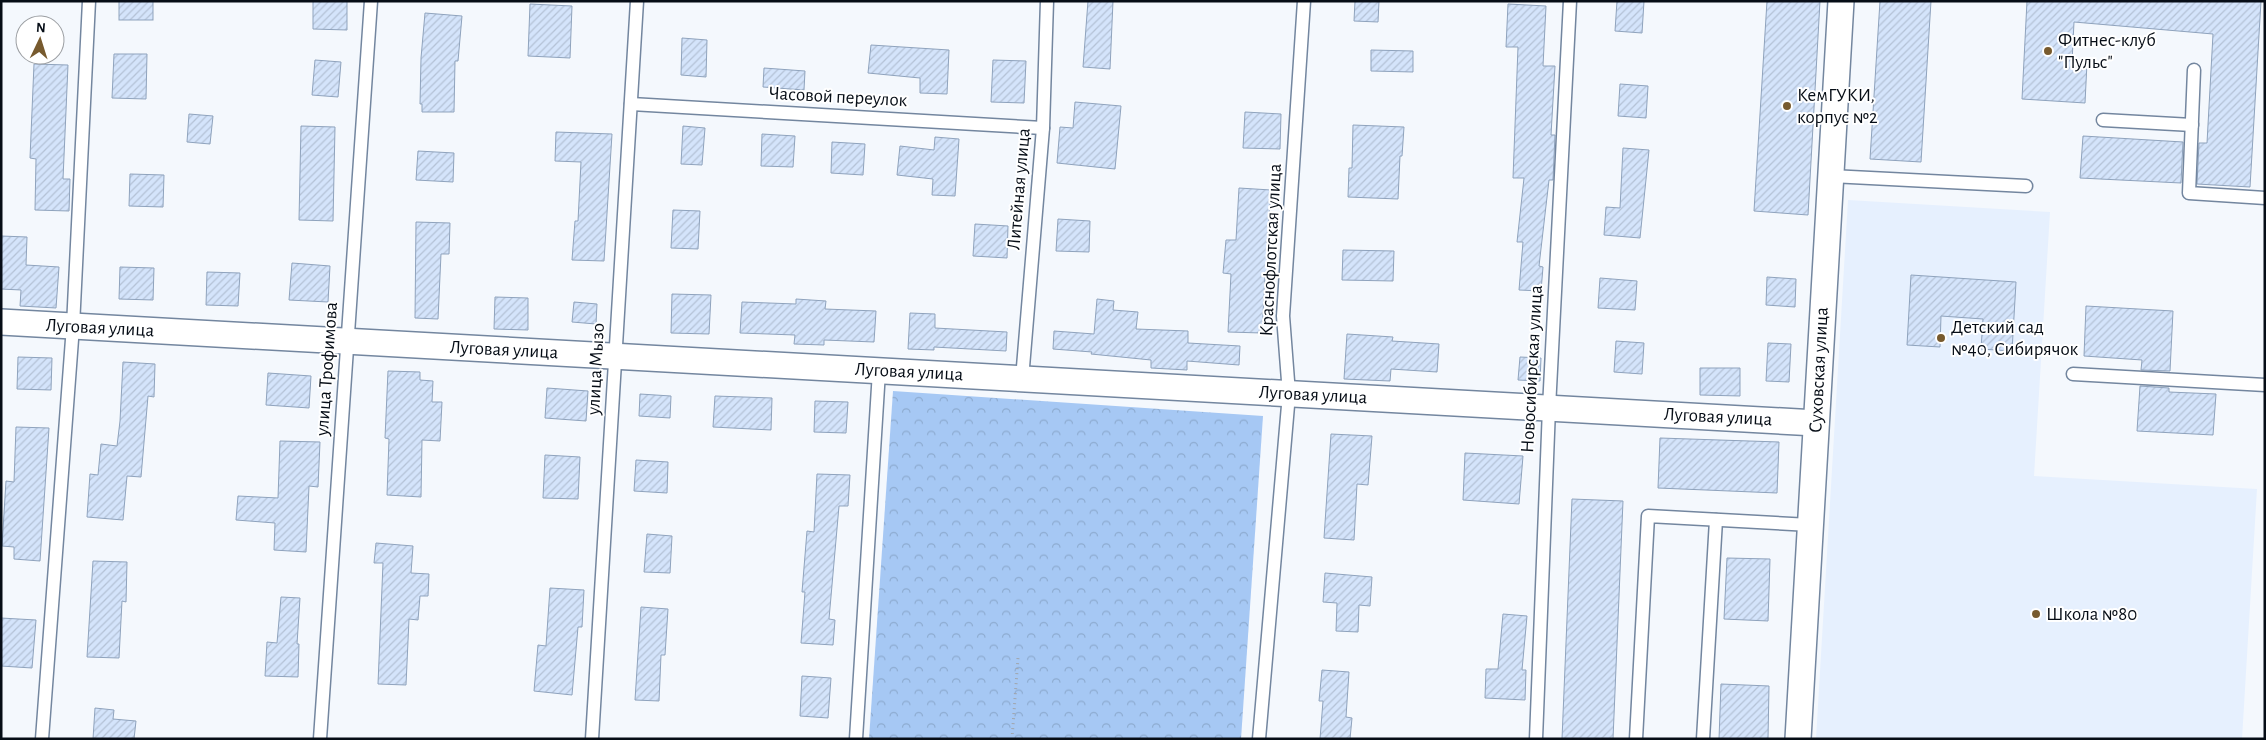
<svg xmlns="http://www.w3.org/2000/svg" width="2266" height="740" viewBox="0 0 2266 740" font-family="'Alegreya Sans',sans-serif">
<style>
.built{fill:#e6f0fe}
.forest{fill:url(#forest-crowns)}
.building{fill:url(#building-hatch);stroke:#8fa3bd}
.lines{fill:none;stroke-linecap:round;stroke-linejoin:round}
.service-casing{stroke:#73869f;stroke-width:15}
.minor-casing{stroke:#73869f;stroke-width:28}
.path{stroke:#a0a5ac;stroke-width:3;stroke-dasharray:1 4;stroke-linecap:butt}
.service{stroke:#fff;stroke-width:12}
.minor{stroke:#fff;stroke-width:25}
.poi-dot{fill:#775a2e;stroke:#fff;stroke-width:2}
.labels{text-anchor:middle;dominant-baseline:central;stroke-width:4;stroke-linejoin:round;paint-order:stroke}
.poi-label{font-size:19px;fill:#060d16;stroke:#fff;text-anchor:start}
.street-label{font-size:19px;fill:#060d16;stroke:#fff}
</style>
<defs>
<pattern id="forest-crowns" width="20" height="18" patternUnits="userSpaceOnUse" patternTransform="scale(1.25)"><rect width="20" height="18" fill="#a6c8f4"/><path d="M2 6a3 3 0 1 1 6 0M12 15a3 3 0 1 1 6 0" fill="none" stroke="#8dabd0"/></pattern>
<pattern id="building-hatch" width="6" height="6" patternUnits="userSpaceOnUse" patternTransform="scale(1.25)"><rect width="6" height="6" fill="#d4e4fb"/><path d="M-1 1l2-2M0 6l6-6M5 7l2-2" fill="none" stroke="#b4c2d6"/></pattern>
</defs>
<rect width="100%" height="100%" fill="#f4f8fd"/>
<!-- built -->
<path class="built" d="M1848,200L2050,212L2034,476L2257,489L2242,739H1816Z"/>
<!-- forest -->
<path class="forest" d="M893,391L1263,416L1241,739H869Z"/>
<!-- building -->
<g class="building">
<rect x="119" y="1" width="34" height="19"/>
<path d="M313,1H347V30L313,29Z"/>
<path d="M1088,1H1113L1110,69L1083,67Z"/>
<path d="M1355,1H1379L1378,22L1354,21Z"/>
<path d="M1617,1H1644L1642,33L1615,31Z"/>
<path d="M1767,1H1820L1808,215L1754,211Z"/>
<path d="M1880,1H1931L1921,162L1870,159Z"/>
<path d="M2027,1H2261L2250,187L2197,184L2199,143H2207L2213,34L2074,22L2072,62L2087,63L2085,103L2022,99Z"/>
<path d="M530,4L572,6L570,58L528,56Z"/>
<path d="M1508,4L1546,6L1543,66H1555L1551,135H1555L1553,180H1549L1539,266L1543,267L1541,291L1519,290L1523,242H1517L1524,178H1513L1518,47H1506Z"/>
<path d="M425,13L462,16L458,61H455L454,112H422V104H420L421,58Z"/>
<path d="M682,38L707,40L706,77L681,75Z"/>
<path d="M871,45L949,50L947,94L920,93V78L868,73Z"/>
<path d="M1371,50L1413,51V72L1371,71Z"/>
<path d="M114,54H147L146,99L112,98Z"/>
<path d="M315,60L341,62L338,97L312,95Z"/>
<path d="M993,60L1026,61L1024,103L991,102Z"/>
<path d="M34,64L68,65L63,179H70L69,211L35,210L36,159L30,158Z"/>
<path d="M764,68L805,71L804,90L763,87Z"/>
<path d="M1620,84L1648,86L1646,118L1618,116Z"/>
<path d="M1075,102L1121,106L1115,169L1057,163L1060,127L1073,128Z"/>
<path d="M1245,112L1281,114L1280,149L1243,148Z"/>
<path d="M189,114L213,116L210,144L187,142Z"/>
<path d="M1353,125L1404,127L1402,156H1400L1398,199L1348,197L1349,168H1352Z"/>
<path d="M301,126L335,127L333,221L299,220Z"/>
<path d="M683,126L705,128L702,165L681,164Z"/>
<path d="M556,132L612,134L604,261L572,260L575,221H578L581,162L555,161Z"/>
<path d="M762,134L795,136L793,167L761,166Z"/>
<path d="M2083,136L2183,142L2181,183L2080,178Z"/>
<path d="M935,137L959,139L955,196L932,195L933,179L897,175L900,146L934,150Z"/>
<path d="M832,142L865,144L863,175L831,173Z"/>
<path d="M1623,148L1649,150L1640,238L1604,235L1606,207L1620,208Z"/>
<path d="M418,151L454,153L453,182L416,180Z"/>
<path d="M130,174L164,175L163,207L129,206Z"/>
<path d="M1239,188L1271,190L1267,243H1271L1268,277L1265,276L1262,333L1228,332L1231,274L1223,273L1226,240H1236Z"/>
<path d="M673,210L700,211L698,249L671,248Z"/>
<path d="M1058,219L1090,221L1089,252L1056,251Z"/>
<path d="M416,222L450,223L449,254H441L438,319L415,318Z"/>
<path d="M975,224L1008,226L1007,258L973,256Z"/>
<path d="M1,236L27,237L26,265L59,267L56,308L20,306L21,290L1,289Z"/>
<path d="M1343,250L1394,251L1393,281L1342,280Z"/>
<path d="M292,263L330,266L328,302L289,300Z"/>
<path d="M120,267L154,268L153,300L119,299Z"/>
<path d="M207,272L240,273L238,306L206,305Z"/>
<path d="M1911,275L2016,282L2012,351L1981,349L1983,319L1941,316L1940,347L1907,345Z"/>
<path d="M1767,277L1796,279L1795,307L1766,305Z"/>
<path d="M1600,278L1637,281L1635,310L1598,308Z"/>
<path d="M672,294L711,295L709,334L671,333Z"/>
<path d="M495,297L528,298V330L494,329Z"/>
<path d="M796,299L826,301L825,309L876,311L874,342L824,340V345L794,344L795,335L740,333L742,302L796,304Z"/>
<path d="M1097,299L1114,301L1113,310L1138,312L1136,329L1188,331V343L1240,346L1239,365L1187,361V370L1151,368V360L1091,354L1092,352L1053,349L1054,331L1094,334Z"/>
<path d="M574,302L597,304L596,324L572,322Z"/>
<path d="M2086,306L2173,311L2170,371L2141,370L2142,360L2084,356Z"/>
<path d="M910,313L935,314V328L1007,332L1006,351L934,347V350L908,349Z"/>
<path d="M1347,334L1393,337L1392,341L1439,344L1437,372L1391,369L1390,381L1344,379Z"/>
<path d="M1616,341L1644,343L1642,374L1614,372Z"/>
<path d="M1768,343L1791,344L1789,382L1766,381Z"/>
<path d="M18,357L52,358L51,390L17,389Z"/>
<path d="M1520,357L1541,358L1540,381L1518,380Z"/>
<path d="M123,362L155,364L154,397L148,396L141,477L127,476L123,520L87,517L90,474L98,475L101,444L117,446L120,421Z"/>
<path d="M1700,368H1740V396L1700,395Z"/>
<path d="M388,371L420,372V380L433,381L432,402H442L440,441L422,440L421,497L387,495L389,439L385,438Z"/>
<path d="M268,373L311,376L309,408L266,405Z"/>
<path d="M2140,386L2169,388V392L2216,394L2213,435L2137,431Z"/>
<path d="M547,388L588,391L586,421L545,418Z"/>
<path d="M640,394L671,396L670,418L639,416Z"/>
<path d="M715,396L772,398L771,430L713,427Z"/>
<path d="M815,401L848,402L846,433L814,432Z"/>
<path d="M16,427L49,428L40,561L14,559V547L2,546L6,481L14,482Z"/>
<path d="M1331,434L1372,436L1368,485L1357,484L1354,540L1324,538Z"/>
<path d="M1660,438L1779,442L1777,493L1658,488Z"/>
<path d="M280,441L320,442L318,487L309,486L306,552L274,550L275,523L236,520L238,496L278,498Z"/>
<path d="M1465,453L1523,456L1519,504L1463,500Z"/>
<path d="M545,455L580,457L578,499L543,498Z"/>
<path d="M636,460L668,462L667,493L634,491Z"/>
<path d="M817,474L850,475L848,506H839L829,619L835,620L833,645L801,643L805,592H802L807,531L814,532Z"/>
<path d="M1572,499L1623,501L1613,739H1562Z"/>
<path d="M647,534L672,536L670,573L644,572Z"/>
<path d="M376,543L413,546L411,573L429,574L428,596H420L418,620L409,619L406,685L378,684L383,563H374Z"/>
<path d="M1727,558L1770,559L1768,621L1724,619Z"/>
<path d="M93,561L127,562L126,602L122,601L119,658L87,657Z"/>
<path d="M1325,573L1372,577L1370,606L1359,605L1358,632L1336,631L1337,603L1323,602Z"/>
<path d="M550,588L584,590L582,627H578L572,695L534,691L538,645L546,646Z"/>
<path d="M281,597L300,598L297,644H299L298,677L265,676L267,642L277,643Z"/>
<path d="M641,607L668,609L665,655H661L659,701L635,700Z"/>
<path d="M1503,614L1527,616L1522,670H1526L1525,700L1485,698L1486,669H1498Z"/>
<path d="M1,618L36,620L32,668L1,666Z"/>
<path d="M1322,670L1349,672L1346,717L1352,718L1350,739H1320L1323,701H1319Z"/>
<path d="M802,676L831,678L828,718L800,716Z"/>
<path d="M1721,684L1769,686L1768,739H1719Z"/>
<path d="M95,708L114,710L113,719L136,721L134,739H93Z"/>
</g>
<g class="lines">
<!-- service casing -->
<g class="service-casing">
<g id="service">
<path d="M2194,70L2189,193L2265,198"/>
<path d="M631,104L1043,128"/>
<path d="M2103,120L2192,125"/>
<path d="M1831,176L2026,186"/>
<path d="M2073,374L2265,385"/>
<path d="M1022,379L1043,128L1047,1"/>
<path d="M42,739L73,326L89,1"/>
<path d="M320,739L371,1"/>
<path d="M592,739L637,1"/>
<path d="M856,739L879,371"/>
<path d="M1259,739L1289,394L1283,316L1304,1"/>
<path d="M1536,739L1549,408L1570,1"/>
<path d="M1636,739L1648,516L1810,525"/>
<path d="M1703,739L1716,520"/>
</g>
</g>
<!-- minor casing -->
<g class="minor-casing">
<g id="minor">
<path d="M1,322L1816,423"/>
<path d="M1798,739L1841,1"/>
</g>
</g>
<!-- path -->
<path class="path" d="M1012,739L1018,658"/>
<!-- service -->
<use href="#service" class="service"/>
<!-- minor -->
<use href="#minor" class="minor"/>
</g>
<!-- markers -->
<g class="poi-dot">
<circle cx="2048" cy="51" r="5"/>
<circle cx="1787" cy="106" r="5"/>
<circle cx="1941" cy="338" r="5"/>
<circle cx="2036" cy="614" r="5"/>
</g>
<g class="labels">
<!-- poi labels -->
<g class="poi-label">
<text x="2058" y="40">Фитнес-клуб<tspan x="2058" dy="22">"Пульс"</tspan></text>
<text x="1797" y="95">КемГУКИ,<tspan x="1797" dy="22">корпус №2</tspan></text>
<text x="1951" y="327">Детский сад<tspan x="1951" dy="22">№40, Сибирячок</tspan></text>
<text x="2046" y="614">Школа №80</text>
</g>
<!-- street labels -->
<g class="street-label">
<text transform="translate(838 97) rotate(3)">Часовой переулок</text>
<text transform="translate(1019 189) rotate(-85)">Литейная улица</text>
<text transform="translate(1271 250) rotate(-87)">Краснофлотская улица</text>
<text transform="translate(100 328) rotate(3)">Луговая улица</text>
<text transform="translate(504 350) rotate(3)">Луговая улица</text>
<text transform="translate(327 369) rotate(-86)">улица Трофимова</text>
<text transform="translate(596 369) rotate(-87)">улица Мызо</text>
<text transform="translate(1532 369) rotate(-87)">Новосибирская улица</text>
<text transform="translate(1819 370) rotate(-87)">Суховская улица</text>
<text transform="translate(909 372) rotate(3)">Луговая улица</text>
<text transform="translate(1313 395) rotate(3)">Луговая улица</text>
<text transform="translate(1718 417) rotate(3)">Луговая улица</text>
</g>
</g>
<!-- border -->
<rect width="2266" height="740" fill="none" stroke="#060d16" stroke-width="5"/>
<!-- north arrow -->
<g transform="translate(40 40) rotate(4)"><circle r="24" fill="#ffffff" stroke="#9b9ea2"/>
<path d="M0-4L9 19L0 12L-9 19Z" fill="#775a2e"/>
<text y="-8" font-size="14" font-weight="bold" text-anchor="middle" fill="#060d16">N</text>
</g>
</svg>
